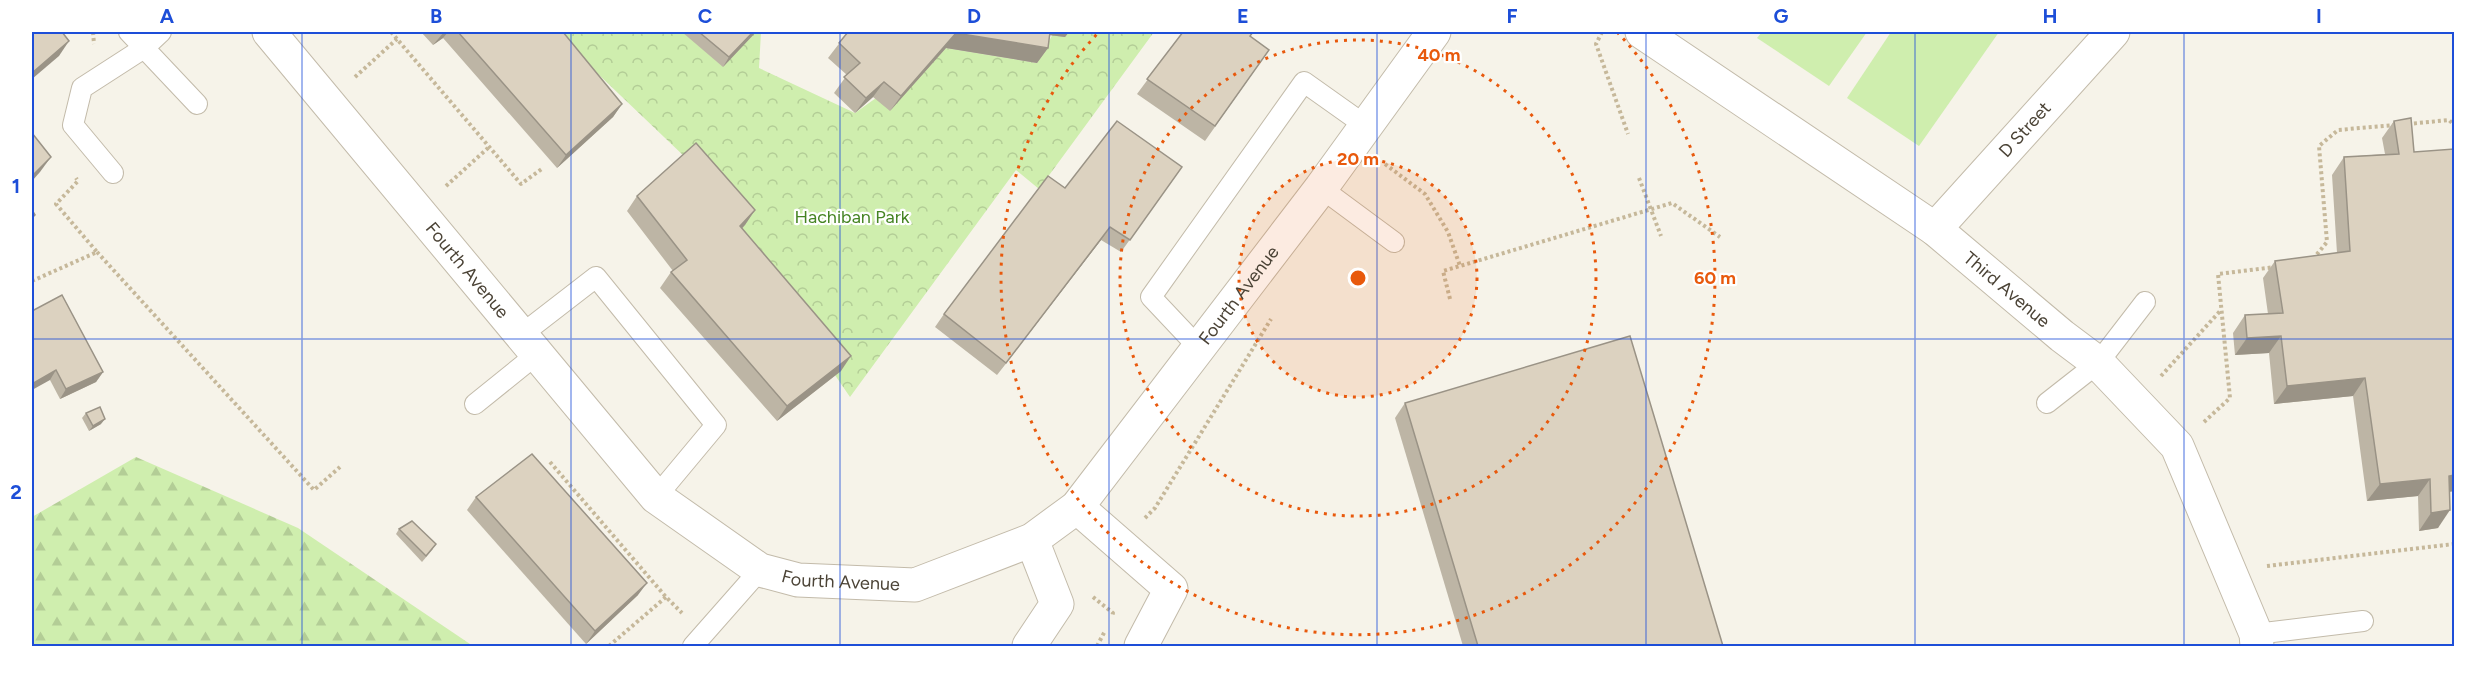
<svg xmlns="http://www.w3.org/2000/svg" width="2486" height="678" viewBox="0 0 2486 678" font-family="Figtree,sans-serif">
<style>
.forest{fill:url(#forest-firs)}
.park{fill:url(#park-crowns)}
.pitch{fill:#cfeeae}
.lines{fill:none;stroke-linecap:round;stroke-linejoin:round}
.service-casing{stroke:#c3bbaa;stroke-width:22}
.minor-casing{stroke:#c3bbaa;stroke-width:35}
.path{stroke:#c6b89a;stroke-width:4;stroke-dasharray:3 3;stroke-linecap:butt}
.service{stroke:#fff;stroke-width:20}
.minor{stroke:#fff;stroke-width:33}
.wall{fill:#bdb5a5}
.shaded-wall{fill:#9a9386}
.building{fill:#dcd2c0;stroke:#9a9386;stroke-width:1.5}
.grid{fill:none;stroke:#1d4ed8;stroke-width:1.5;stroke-opacity:0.55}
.ring{fill:none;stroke:#e8590c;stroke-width:3;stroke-dasharray:3 6}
.labels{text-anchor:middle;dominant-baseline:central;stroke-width:4.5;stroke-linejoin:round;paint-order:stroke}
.street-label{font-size:18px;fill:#4b4336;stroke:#fff}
.park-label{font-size:18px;fill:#458423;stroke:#fff}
.centre{fill:#e8590c;stroke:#fff;stroke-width:3}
.ring-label{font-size:18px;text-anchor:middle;font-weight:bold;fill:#e8590c;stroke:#fff;stroke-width:4.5;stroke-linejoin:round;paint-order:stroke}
.neatline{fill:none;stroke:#1d4ed8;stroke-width:2}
.grid-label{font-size:20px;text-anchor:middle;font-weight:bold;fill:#1d4ed8}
</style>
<defs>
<pattern id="forest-firs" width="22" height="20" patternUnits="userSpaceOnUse" patternTransform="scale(1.5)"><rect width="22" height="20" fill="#cfeeae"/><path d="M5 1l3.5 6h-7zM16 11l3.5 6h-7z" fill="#b3cd96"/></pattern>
<pattern id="park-crowns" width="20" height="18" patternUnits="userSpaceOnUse" patternTransform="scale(1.5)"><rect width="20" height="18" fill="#cfeeae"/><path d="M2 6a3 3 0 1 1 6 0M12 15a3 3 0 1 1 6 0" fill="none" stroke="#b3cd96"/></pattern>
</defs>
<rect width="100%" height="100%" fill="#f6f3e9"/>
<!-- forest -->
<path class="forest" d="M136,457L298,528L473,646H32V517Z"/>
<!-- park -->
<path class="park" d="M554,32H761L759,68L855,113L946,48L1037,63L1054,32H1154L1039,189L1016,170L850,397L686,158Z"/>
<!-- pitch -->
<g class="pitch">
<path d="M1762,32H1867L1829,86L1757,38Z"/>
<path d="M1891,32H1999L1919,146L1847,98Z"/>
</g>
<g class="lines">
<!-- service casing -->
<g class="service-casing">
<g id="service">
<path d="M129,32L197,104"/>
<path d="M113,173L73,125L82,88L144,48L161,32"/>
<path d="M1321,188L1394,242"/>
<path d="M521,335L596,277L716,425L656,497"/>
<path d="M1200,349L1151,297L1304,82L1366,126"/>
<path d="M2047,403L2098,363L2145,302"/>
<path d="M475,404L537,354"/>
<path d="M2256,634L2363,621"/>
<path d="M693,646L760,570"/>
</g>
</g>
<!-- minor casing -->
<g class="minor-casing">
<g id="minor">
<path id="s1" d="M269,32L656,497L760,570L798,580L915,585L1032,540L1077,507L1321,188L1434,32"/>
<path id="s2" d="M1642,32L1935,229L2062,336L2098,363L2177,446L2256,634L2257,646"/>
<path id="s3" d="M1935,229L2113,32"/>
<path d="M1077,507L1171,589L1141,646"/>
<path d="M1029,646L1057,604L1032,540"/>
</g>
</g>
<!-- path -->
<g class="path">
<path d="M93,32L94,44"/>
<path d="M391,32L521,184L543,168"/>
<path d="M1602,32L1596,44L1628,134"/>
<path d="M355,77L397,39"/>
<path d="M2408,124L2449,120L2454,125"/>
<path d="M1385,164L1425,194L1448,232L1460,266L1672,203L1720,237"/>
<path d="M1639,178L1661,236"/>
<path d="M446,186L488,148"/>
<path d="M97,252L314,490L340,467"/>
<path d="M2313,259L2327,242L2319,146L2338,130L2394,125"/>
<path d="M32,281L97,252L56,204L78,181L76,178"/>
<path d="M1450,299L1443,271L1460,266"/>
<path d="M2161,376L2221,310"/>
<path d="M2204,422L2230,398L2218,274L2275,267"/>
<path d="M550,462L666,597L682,613"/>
<path d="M1145,518L1155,508L1271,319"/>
<path d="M2267,566L2454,544"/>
<path d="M1093,597L1113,613L1112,616"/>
<path d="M609,646L666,597"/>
<path d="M1097,646L1105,631"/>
</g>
<!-- service -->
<use href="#service" class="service"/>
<!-- minor -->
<use href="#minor" class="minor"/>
</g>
<!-- wall -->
<g class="wall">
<path d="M421,32H563L622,104L613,117L557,168L443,38L433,45Z"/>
<path d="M682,32H756L723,67Z"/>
<path d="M848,32H1069L1065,37L1049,35L1048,48L1037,63L946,48L890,111L873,97L855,113L834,93L847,75L828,58Z"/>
<path d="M1183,32H1254L1250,36L1269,50L1205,141L1137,94Z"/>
<path d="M2394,121L2454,491L2450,492L2438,528L2419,531L2418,496L2367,501L2353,396L2274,404L2269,353L2235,355L2233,333L2245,315L2268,314L2263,278L2275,261L2337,253L2332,175L2344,157L2385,154L2382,138Z"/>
<path d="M1182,167L1121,252L1101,240L997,375L935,327L944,314Z"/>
<path d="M637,196L755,210L742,229L841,371L777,421L660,288L671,272L673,271L627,211Z"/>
<path d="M32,311L103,372L96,382L60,399L50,380Z"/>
<path d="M1405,403L1723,646H1463L1395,418Z"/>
<path d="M86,413L101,424L89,431L82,418Z"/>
<path d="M476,497L638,595L586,644L467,510Z"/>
<path d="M399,529L433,549L422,562L396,534Z"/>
</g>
<!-- shaded-wall -->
<g class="shaded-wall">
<path d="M444,32H448L443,38L433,45Z"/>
<path d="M753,32H756L723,67L729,57Z"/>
<path d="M1042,32H1069L1065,37L1041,34Z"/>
<path d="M956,33L1048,48L1037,63L946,48L890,111L901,96Z"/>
<path d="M69,41L59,56L32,79V73Z"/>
<path d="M884,82L873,97L855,113L866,98Z"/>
<path d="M622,104L613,117L557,168L566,155Z"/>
<path d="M51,157L40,172L32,181V176Z"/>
<path d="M755,210L745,225L729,241L740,226Z"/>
<path d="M1110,227L1101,240L997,375L1006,363Z"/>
<path d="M2281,336L2269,353L2235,355L2247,338Z"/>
<path d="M851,356L841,371L777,421L787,406Z"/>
<path d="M56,370L50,380L32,390V384Z"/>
<path d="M103,372L96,382L60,399L66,389Z"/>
<path d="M2365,378L2353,396L2274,404L2287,386Z"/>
<path d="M105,419L101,424L89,431L93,426Z"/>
<path d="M2454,475V491L2437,493L2449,476Z"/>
<path d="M2430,479L2418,496L2367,501L2380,484Z"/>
<path d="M2450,510L2438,528L2419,531L2431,513Z"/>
<path d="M647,583L638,595L586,644L595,631Z"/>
</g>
<!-- building -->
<g class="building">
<path d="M32,32H62L69,41L32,73Z"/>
<path d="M458,32H563L622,104L566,155Z"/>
<path d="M699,32H753L729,57Z"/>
<path d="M848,32H1050L1048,48L956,33L901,96L884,82L866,98L844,77L860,63L839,43Z"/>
<path d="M1183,32H1253L1250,36L1269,50L1215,126L1147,79Z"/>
<path d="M2411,118L2414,152L2454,149V475L2449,476L2450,510L2431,513L2430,479L2380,484L2365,378L2287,386L2281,336L2247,338L2245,315L2283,313L2275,261L2350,251L2344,157L2399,154L2394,121Z"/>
<path d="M1117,121L1182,167L1130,240L1110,227L1006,363L944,314L1048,176L1065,188Z"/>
<path d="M32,133L51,157L32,176Z"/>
<path d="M696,143L755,210L740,226L851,356L787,406L671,272L687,260L637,196Z"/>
<path d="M32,210L35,215L32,218Z"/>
<path d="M62,295L103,372L66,389L56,370L32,384V311Z"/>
<path d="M1630,336L1723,646H1478L1405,403Z"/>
<path d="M100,407L105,419L93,426L86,413Z"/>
<path d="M532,454L647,583L595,631L476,497Z"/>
<path d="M412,521L436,544L426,556L399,529Z"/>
</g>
<!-- grid -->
<path class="grid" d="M302,32V646M571,32V646M840,32V646M1109,32V646M1377,32V646M1646,32V646M1915,32V646M2184,32V646M32,339H2454"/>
<!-- distance rings -->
<circle cx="1358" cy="278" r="119" fill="#e8590c" fill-opacity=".12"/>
<g class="ring">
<circle cx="1358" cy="278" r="119"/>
<circle cx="1358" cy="278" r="238"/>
<path d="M1617 32A357 357 0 1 1 1099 32"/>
</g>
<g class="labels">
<!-- street labels -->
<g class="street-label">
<text stroke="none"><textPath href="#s3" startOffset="134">D Street</textPath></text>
<text stroke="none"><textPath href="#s1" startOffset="310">Fourth Avenue</textPath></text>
<text stroke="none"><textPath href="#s2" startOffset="447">Third Avenue</textPath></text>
<text stroke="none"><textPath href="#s1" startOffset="1336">Fourth Avenue</textPath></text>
<text stroke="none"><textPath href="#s1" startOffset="814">Fourth Avenue</textPath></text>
</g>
<!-- park labels -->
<g class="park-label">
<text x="852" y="217">Hachiban Park</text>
</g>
</g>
<circle cx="1358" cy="278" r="9" class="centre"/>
<g class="ring-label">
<text x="1439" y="61">40 m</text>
<text x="1358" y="165">20 m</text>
<text x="1715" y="284">60 m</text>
</g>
<!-- border -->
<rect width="2486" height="678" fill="none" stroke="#ffffff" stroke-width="66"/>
<rect x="33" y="33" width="2420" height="612" class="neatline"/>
<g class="grid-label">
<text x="167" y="23">A</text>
<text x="436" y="23">B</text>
<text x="705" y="23">C</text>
<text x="974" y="23">D</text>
<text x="1243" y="23">E</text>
<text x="1512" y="23">F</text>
<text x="1781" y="23">G</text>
<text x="2050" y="23">H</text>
<text x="2319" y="23">I</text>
<text x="16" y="193">1</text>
<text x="16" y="499">2</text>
</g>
</svg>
